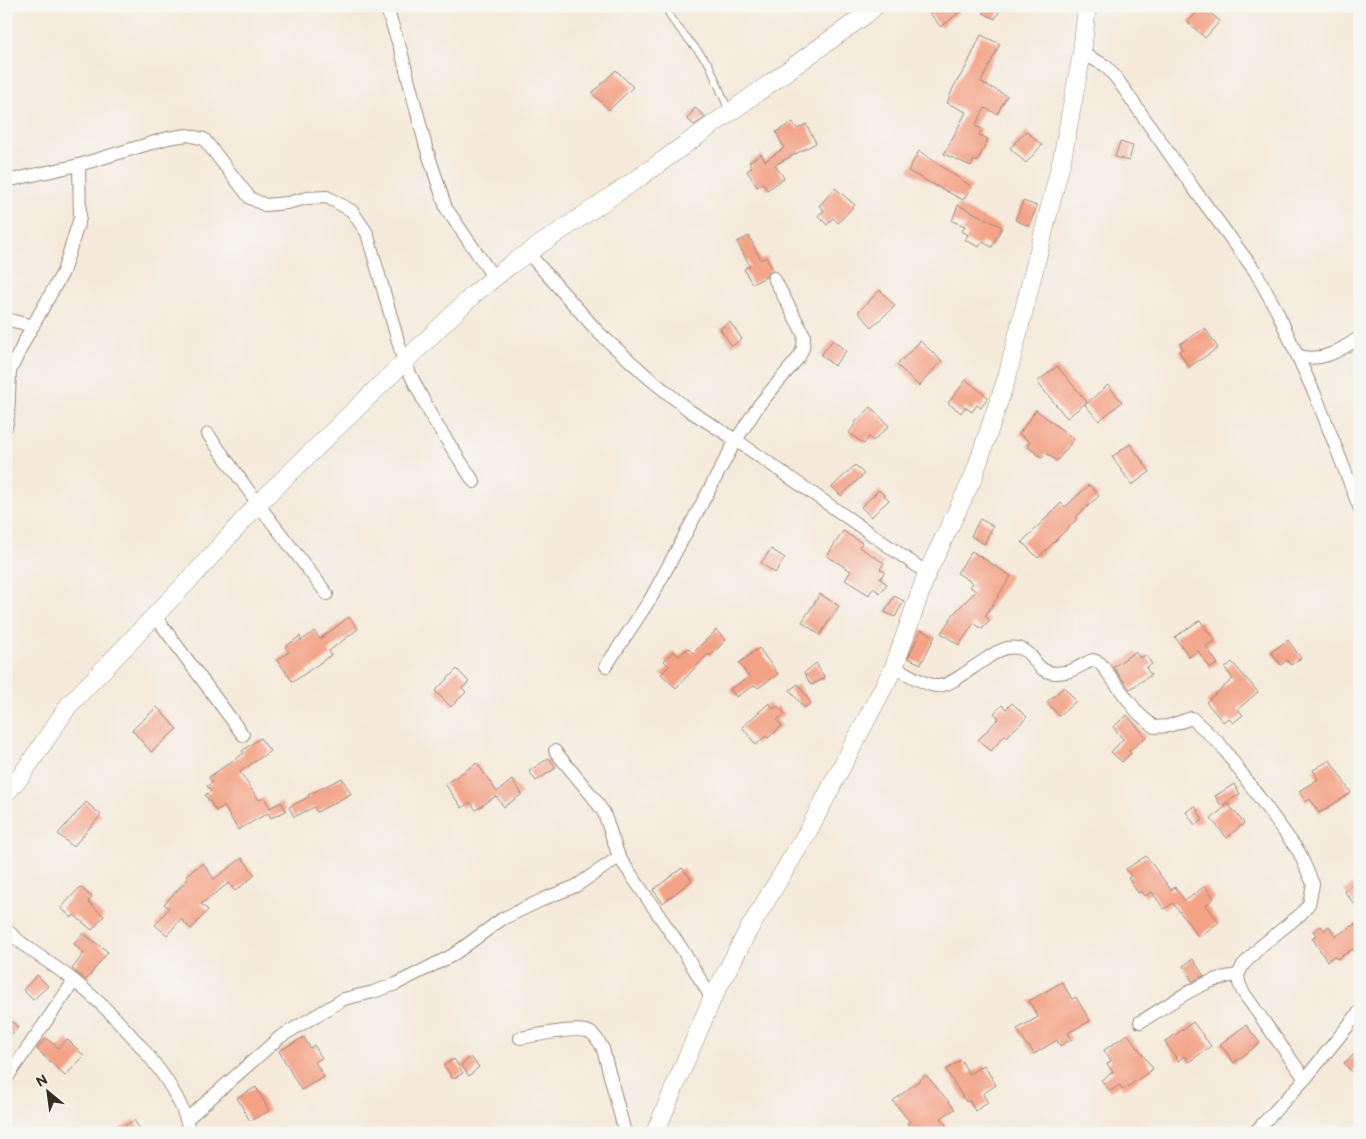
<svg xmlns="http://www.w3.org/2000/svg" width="1366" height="1139" viewBox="0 0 1366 1139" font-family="'Balsamiq Sans',sans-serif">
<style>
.building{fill:#f4a286}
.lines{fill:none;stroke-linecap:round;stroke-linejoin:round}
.lane-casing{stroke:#988a7c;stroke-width:8}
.street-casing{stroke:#988a7c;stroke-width:14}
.secondary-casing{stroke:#988a7c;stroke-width:19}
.lane{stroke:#fff;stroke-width:6}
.street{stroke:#fff;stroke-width:12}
.secondary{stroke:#fff;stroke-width:18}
</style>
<rect width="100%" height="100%" fill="#f6f6f2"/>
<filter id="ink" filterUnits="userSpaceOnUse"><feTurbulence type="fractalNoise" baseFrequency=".02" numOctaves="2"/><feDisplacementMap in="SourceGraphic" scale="10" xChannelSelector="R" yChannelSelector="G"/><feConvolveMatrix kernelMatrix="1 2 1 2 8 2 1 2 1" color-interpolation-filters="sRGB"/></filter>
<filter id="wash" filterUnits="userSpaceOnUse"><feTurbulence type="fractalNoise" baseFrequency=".0096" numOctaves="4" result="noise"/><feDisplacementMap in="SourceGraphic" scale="20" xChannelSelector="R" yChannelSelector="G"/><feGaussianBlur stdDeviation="1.12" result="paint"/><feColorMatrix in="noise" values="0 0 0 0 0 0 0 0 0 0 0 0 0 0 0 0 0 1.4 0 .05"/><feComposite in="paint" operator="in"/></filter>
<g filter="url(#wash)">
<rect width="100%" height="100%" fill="#f5eada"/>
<g id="blocks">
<!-- building -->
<g class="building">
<path d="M924,6H967L941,27Z"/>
<path d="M987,6H1002L995,19L983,13Z"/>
<path d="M1202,6L1220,21L1205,38L1188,22Z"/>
<path d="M981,35L1000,44L981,82L1007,96L997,114L985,108L975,126L982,129L979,135L988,139L977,162L974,160L971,166L944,154L966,112L947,103L954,86L966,67Z"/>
<path d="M616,70L633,87L609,110L592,93Z"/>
<path d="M695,108L706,117L694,125L687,119Z"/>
<path d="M793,122L797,129L806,124L816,143L775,165L784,178L767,190L763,183L757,187L747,171L752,167L749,162L761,154L765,161L784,148L776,132Z"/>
<path d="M1026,131L1042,145L1026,163L1010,148Z"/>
<path d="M1120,142L1133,146L1129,161L1115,157Z"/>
<path d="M919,151L972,187L963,200L908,171Z"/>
<path d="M835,188L855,205L838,223L833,218L827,225L818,216L824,210L819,206Z"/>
<path d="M1023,201L1037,206L1029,226L1015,220Z"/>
<path d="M958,205L1002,227L992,247L982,242L979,247L965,240L968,235L962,231L965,226L952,221Z"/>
<path d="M749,236L761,260L766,257L773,270L767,273L766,277L752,284L744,269L750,266L737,242Z"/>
<path d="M880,290L895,306L872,327L858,312Z"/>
<path d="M730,322L742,339L732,346L720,329Z"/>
<path d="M1205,328L1218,348L1189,367L1179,351L1183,349L1180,344Z"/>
<path d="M833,340L846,351L834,366L821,355Z"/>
<path d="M920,341L942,361L919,386L897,365Z"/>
<path d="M1057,366L1087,402L1067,418L1037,382Z"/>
<path d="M966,380L988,397L981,408L977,405L972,412L965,407L961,413L948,403Z"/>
<path d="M1108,385L1122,402L1099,421L1085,405Z"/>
<path d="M871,407L889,426L873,441L869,437L864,444L849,433L856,423L855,422Z"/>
<path d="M1036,410L1074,439L1057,461L1046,453L1042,458L1027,446L1030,442L1019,434Z"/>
<path d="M1130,444L1150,472L1132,485L1112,457Z"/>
<path d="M855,465L864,474L841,496L832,487Z"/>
<path d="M1089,485L1099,496L1076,517L1077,519L1038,558L1022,542L1061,503L1065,507Z"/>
<path d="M879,490L889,500L871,517L861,507Z"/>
<path d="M980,519L993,526L984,544L971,536Z"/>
<path d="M843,531L862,543L859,547L884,563L880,569L885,572L880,579L887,584L880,593L873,588L869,595L845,580L851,571L827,556Z"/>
<path d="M771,549L785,558L775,573L761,563Z"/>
<path d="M972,551L1011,576L985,616L990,621L982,629L974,623L959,645L941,633L955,612L976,591L970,587L973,583L957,573Z"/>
<path d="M820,594L839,606L820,635L802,622Z"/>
<path d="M894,596L904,601L895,617L885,612Z"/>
<path d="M349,617L358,629L329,651L331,655L293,682L277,660L289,652L285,647L300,636L301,641L314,631L320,639Z"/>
<path d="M1200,620L1215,641L1206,646L1218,664L1210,668L1198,651L1189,657L1175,637Z"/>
<path d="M716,630L726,640L710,656L708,654L676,688L661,674L669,666L664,661L673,651L679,656L688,648L693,653Z"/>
<path d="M921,630L935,636L921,664L908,658Z"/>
<path d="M1288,640L1301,658L1291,665L1287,660L1281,665L1271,652Z"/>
<path d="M759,648L778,674L758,688L755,685L736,697L730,689L749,677L739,663Z"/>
<path d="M1135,652L1140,658L1146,655L1152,664L1146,668L1151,675L1130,689L1113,667Z"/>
<path d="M1232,662L1258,692L1238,709L1243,715L1233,723L1228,718L1223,722L1206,702L1233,679L1225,668Z"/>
<path d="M816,663L825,678L811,685L804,673Z"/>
<path d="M457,669L469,682L462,688L466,692L451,707L435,691Z"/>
<path d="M798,684L811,703L804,708L790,690Z"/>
<path d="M1064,687L1076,701L1059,716L1047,702Z"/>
<path d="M769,703L774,709L778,706L785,714L777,720L782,726L768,738L766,736L756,745L742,727Z"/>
<path d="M1012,703L1027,717L1007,737L1005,735L991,751L978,740L999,718L994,713L1002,705L1006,709Z"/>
<path d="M157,707L177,729L151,752L132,730Z"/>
<path d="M1127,715L1146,737L1129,751L1131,753L1122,762L1111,752L1123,739L1113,727Z"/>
<path d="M260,738L270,751L240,772L259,800L264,797L270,808L281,802L286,811L271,818L268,813L238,830L224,806L216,811L205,795L211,791L207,786L212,783L209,777L244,753L242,751Z"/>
<path d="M549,758L556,768L536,781L529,771Z"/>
<path d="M1330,760L1351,793L1319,813L1310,799L1306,802L1299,791L1318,779L1313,770Z"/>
<path d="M477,763L497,792L512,780L522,794L504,807L496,796L476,810L470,802L462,808L445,784Z"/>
<path d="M342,778L351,794L317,812L314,807L294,817L289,807L309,797L308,795Z"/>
<path d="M1234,784L1240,794L1221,806L1215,796Z"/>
<path d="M86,802L101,815L73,847L58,834Z"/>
<path d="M1228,804L1244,823L1227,838L1211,819Z"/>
<path d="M1195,806L1203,820L1195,825L1186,812Z"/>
<path d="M1146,856L1171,890L1175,887L1185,901L1205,886L1214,898L1206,905L1219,922L1199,937L1173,903L1164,909L1152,892L1145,896L1142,891L1138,893L1128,878L1131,876L1126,869Z"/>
<path d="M242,858L255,875L235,891L229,883L201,904L208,910L191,929L181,919L167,935L155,925L169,908L164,904L188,879L186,875L203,863L214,879Z"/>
<path d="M682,868L692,880L663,903L653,890Z"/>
<path d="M1360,879V911L1344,891Z"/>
<path d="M80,887L92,897L88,902L104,916L92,930L74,915L72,918L61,908Z"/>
<path d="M1360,921V960L1353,949L1337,959L1334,956L1327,961L1312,938L1316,935L1313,931L1321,926L1324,930L1329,926L1336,936Z"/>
<path d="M83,933L108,952L86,980L72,969L84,953L74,944Z"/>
<path d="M1193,959L1204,976L1192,981L1183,966Z"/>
<path d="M37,975L48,986L33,1000L23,990Z"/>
<path d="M1062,982L1072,999L1076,997L1090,1021L1068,1033L1072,1039L1060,1046L1057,1040L1034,1054L1029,1046H1027L1017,1029L1038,1017L1029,1001Z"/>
<path d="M6,1017L18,1027L6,1040Z"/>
<path d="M1193,1022L1211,1046L1189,1062L1184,1056L1178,1061L1165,1042Z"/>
<path d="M1246,1025L1260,1043L1234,1063L1220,1044Z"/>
<path d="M1128,1034L1153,1069L1123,1090L1120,1085L1110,1091L1101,1080L1113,1072L1107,1064L1111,1061L1104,1050Z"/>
<path d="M304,1037L310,1048L314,1045L322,1058L315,1062L324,1077L301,1090L279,1051Z"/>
<path d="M46,1038L58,1048L67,1039L84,1056L65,1076L37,1049Z"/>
<path d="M1360,1049V1065L1352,1072L1344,1063Z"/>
<path d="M471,1057L479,1067L469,1076L461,1065Z"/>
<path d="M454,1059L463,1073L453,1079L444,1065Z"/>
<path d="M961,1060L969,1074L984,1065L996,1085L983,1094L988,1103L975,1111L969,1100L966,1102L946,1070Z"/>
<path d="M926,1075L955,1109L941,1118L951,1133H914L907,1124L910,1122L893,1101Z"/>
<path d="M256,1087L269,1111L250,1121L237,1098Z"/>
<path d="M134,1120L142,1133H113Z"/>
</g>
</g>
</g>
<g filter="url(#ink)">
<use href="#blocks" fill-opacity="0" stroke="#988a7c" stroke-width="1"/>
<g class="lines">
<!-- lane casing -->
<g class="lane-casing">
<path id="lane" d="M665,6L672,20L709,64L729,111"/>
</g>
<!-- street casing -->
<g class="street-casing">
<g id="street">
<path d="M386,6L401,51L426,147L446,208L494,278"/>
<path d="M1082,53L1106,66L1117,79L1194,189L1255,271L1277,311L1317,399L1360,509"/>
<path d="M6,181L79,165L168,138L187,135L204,139L250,198L265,205L287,203L307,198L327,197L352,211L367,233L404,362L433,419L474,482"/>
<path d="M528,253L599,333L649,378L690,411L736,440L927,573"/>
<path d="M6,319L33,326"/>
<path d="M1297,355C1320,364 1341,350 1360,337"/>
<path d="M6,427L8,417L10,371L27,336L63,272L80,218L79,165"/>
<path d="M208,434L258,504L327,594"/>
<path d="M155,616L243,735"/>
<path d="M606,666L651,598L736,440L759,405L799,357L803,348L804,335L774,278"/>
<path d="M894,667C905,672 924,685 936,686C950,687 971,668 983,661C990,656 998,650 1007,648C1041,643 1027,679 1065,672C1075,671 1084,663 1093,660L1100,663L1138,713L1154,727L1168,726L1192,718L1221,745L1299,852L1313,884L1309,904L1301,914L1261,946L1243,965L1238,975L1239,983L1243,992L1305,1079"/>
<path d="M555,751L593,797L604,813L619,857L682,949L712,999"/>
<path d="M6,929C25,949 52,963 73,980C112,1011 183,1083 189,1133"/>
<path d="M1140,1022C1171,1004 1202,978 1238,975"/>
<path d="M520,1038C535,1036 580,1025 591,1033C597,1037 600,1044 603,1049L625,1133"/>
<path d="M6,1079L74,981"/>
<path d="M187,1119L280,1037L344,999L373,992L396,984L453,955L502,919L546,898L576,886L619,857"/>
<path d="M1254,1133L1305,1079L1360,1011"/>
</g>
</g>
<!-- secondary casing -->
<g class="secondary-casing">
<g id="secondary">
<path d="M6,793L21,776L69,705L194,575L258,504L474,294L510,265L640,177L865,15L875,6"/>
<path d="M655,1133L712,999L749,929L807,833L894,667L927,573L973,478L1007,377L1062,159L1082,53L1087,6"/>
</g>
</g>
<!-- lane -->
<use href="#lane" class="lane"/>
<!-- street -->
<use href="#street" class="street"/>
<!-- secondary -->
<use href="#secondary" class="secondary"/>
</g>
</g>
<!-- margin -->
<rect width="1366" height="1139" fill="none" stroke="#f6f6f2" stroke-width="25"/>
<!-- north arrow -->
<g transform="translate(48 1092) rotate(331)" stroke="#f6f6f2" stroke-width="4" paint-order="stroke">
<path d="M0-4L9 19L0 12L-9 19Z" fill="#3b2a1e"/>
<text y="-8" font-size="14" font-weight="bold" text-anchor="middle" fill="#3b2a1e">N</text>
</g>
</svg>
